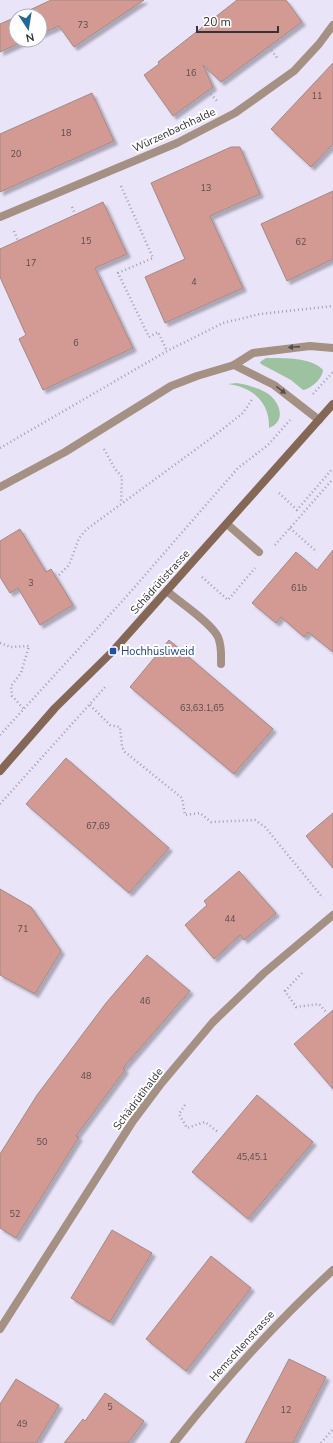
<svg xmlns="http://www.w3.org/2000/svg" width="333" height="1443" viewBox="0 0 333 1443" font-family="'Nunito Sans',sans-serif">
<style>
.green{fill:#9dc2a0}
.building{fill:#d29a93;stroke:#a28a86;filter:url(#shadow)}
.lines{fill:none;stroke-linecap:round;stroke-linejoin:round}
.path{stroke:#a49faf;stroke-width:2.5;stroke-dasharray:1 3;stroke-linecap:butt}
.service{stroke:#a59184;stroke-width:8}
.minor{stroke:#a59184;stroke-width:8}
.secondary{stroke:#846855;stroke-width:8}
.oneway{fill:#564e50}
.transit-dot{fill:#1a4fb4;stroke:#fff;stroke-width:1.5}
.labels{text-anchor:middle;dominant-baseline:central;stroke-width:4;stroke-linejoin:round;paint-order:stroke}
.number-label{font-size:9px;fill:#5c4c50}
.street-label{font-size:11px;fill:#34323a;stroke:#fff}
.transit-label{font-size:11px;fill:#164399;stroke:#fff;text-anchor:start}
</style>
<defs>
<filter id="shadow"><feDropShadow dx="3.5" dy="3.5" stdDeviation="1" flood-color="#0004"/></filter>
</defs>
<rect width="100%" height="100%" fill="#eae4f9"/>
<!-- green -->
<g class="green">
<path d="M266,358C282,358 312,357 323,370C323,378 311,389 303,390L291,380L261,364L260,362Z"/>
<path d="M237,383C247,385 256,387 265,392C279,399 288,421 269,428C270,402 252,387 228,384Z"/>
</g>
<!-- building -->
<g class="building">
<path d="M51,0H144L74,47L59,26L40,34V16H17Z"/>
<path d="M237,0H286L302,22L221,82L203,65L213,87L173,116L144,75L159,64L158,62Z"/>
<path d="M16,17V40H27L0,52V24Z"/>
<path d="M333,63V144L311,167L271,129Z"/>
<path d="M92,93L114,141L0,192V134Z"/>
<path d="M231,147H240L260,194L210,216L243,288L165,323L145,277L185,259L151,183Z"/>
<path d="M333,191V259L287,281L261,224Z"/>
<path d="M103,202L127,254L95,268L133,348L43,390L19,339L26,335L0,277V249Z"/>
<path d="M20,529L46,572L51,569L73,605L40,625L18,588L10,593L0,577V541Z"/>
<path d="M333,550V652L308,632L304,637L281,617L276,623L252,603L296,552L317,570Z"/>
<path d="M169,640L273,729L234,774L130,687Z"/>
<path d="M66,758L169,848L129,893L26,804Z"/>
<path d="M333,813V868L306,836Z"/>
<path d="M239,871L276,913L244,940L240,935L214,959L185,925L207,905L204,901Z"/>
<path d="M0,889L31,907L61,951L35,994L0,975Z"/>
<path d="M147,955L190,991L123,1068L125,1070L76,1136L79,1137L16,1238L0,1228V1154L37,1095L106,1003Z"/>
<path d="M333,1010V1089L294,1044Z"/>
<path d="M257,1095L313,1142L248,1219L192,1172Z"/>
<path d="M112,1230L152,1253L110,1322L71,1298Z"/>
<path d="M211,1256L251,1288L186,1371L146,1339Z"/>
<path d="M289,1359L326,1377L293,1443H245Z"/>
<path d="M16,1379L59,1405L36,1443H0V1404Z"/>
<path d="M105,1393L144,1421L128,1443H64L83,1419L85,1421Z"/>
</g>
<g class="lines">
<!-- path -->
<g class="path">
<path d="M269,47L278,59"/>
<path d="M208,91L217,101"/>
<path d="M80,156L83,163"/>
<path d="M121,186L153,258L118,273L149,337L158,332L167,351"/>
<path d="M72,207L75,214"/>
<path d="M14,231L18,241"/>
<path d="M313,394L333,372"/>
<path d="M0,448L167,351L223,323L260,314L333,306"/>
<path d="M104,449L115,469L122,477L121,502"/>
<path d="M279,493L297,510L333,468"/>
<path d="M290,528L317,552"/>
<path d="M275,545L333,479"/>
<path d="M59,575L69,565L79,538L87,529L210,439L243,413L253,398"/>
<path d="M202,577L228,600L255,568"/>
<path d="M0,643L11,647L29,646L21,673L11,686L12,696L24,709"/>
<path d="M90,705L110,725L120,727L122,747L125,752L182,798L185,815L200,813L211,822L255,820L265,827L323,898"/>
<path d="M0,735L126,597L238,468L268,445L290,420"/>
<path d="M0,804L107,685"/>
<path d="M302,973L285,991L296,1007L319,1004L327,1013"/>
<path d="M185,1105L179,1114L187,1128L205,1122L218,1132"/>
<path d="M321,1443L333,1429"/>
</g>
<!-- service -->
<g class="service">
<path d="M227,524L259,552"/>
<path d="M167,591C179,602 212,623 218,637C222,646 221,655 221,664"/>
</g>
<!-- minor -->
<g class="minor">
<path d="M0,217L177,143L235,113L294,71L319,44L333,25"/>
<path d="M234,365L274,385L319,420"/>
<path d="M0,487L65,452L171,386L197,376L234,365L253,353L310,346L333,348"/>
<path d="M0,1329L133,1121L160,1085L213,1022L264,973L333,915"/>
<path d="M174,1443C224,1380 274,1324 333,1270"/>
</g>
<!-- secondary -->
<path class="secondary" d="M0,771L55,708L113,651L333,404"/>
</g>
<!-- one-way arrows -->
<defs><path id="oneway-solid" d="M-6-.8H1V-3.2L6.5 0L1 3.2V.8H-6Z"/></defs>
<g class="oneway">
<use href="#oneway-solid" transform="translate(294 347) rotate(176)"/>
<use href="#oneway-solid" transform="translate(281 390) rotate(38)"/>
</g>
<!-- markers -->
<rect class="transit-dot" x="109" y="647" width="8" height="8" rx="2"/>
<g class="labels">
<!-- number labels -->
<g class="number-label">
<text x="83" y="25">73</text>
<text x="191" y="73">16</text>
<text x="317" y="96">11</text>
<text x="66" y="133">18</text>
<text x="16" y="154">20</text>
<text x="206" y="188">13</text>
<text x="86" y="241">15</text>
<text x="301" y="242">62</text>
<text x="31" y="263">17</text>
<text x="194" y="282">4</text>
<text x="76" y="343">6</text>
<text x="31" y="583">3</text>
<text x="299" y="588">61b</text>
<text x="202" y="708">63,63.1,65</text>
<text x="98" y="826">67,69</text>
<text x="230" y="919">44</text>
<text x="23" y="929">71</text>
<text x="145" y="1001">46</text>
<text x="86" y="1076">48</text>
<text x="42" y="1142">50</text>
<text x="252" y="1157">45,45.1</text>
<text x="15" y="1214">52</text>
<text x="110" y="1407">5</text>
<text x="286" y="1410">12</text>
<text x="22" y="1424">49</text>
</g>
<!-- street labels -->
<g class="street-label">
<text transform="translate(174 130) rotate(-25)">Würzenbachhalde</text>
<text transform="translate(160 582) rotate(-48)">Schädrütistrasse</text>
<text transform="translate(138 1099) rotate(-53)">Schädrütihalde</text>
<text transform="translate(242 1346) rotate(-48)">Hemschlenstrasse</text>
</g>
<!-- transit labels -->
<g class="transit-label">
<text x="121" y="651">Hochhüsliweid</text>
</g>
</g>
<!-- north arrow -->
<g transform="translate(28 28) rotate(168)"><circle r="19" fill="#ffffff" stroke="#aeadb0"/>
<path d="M0-3L7 15L0 10L-7 15Z" fill="#1c699b"/>
<text y="-6" font-size="11" font-weight="bold" text-anchor="middle" fill="#34323a">N</text>
</g>
<!-- scale -->
<path d="M197 26v6h81v-6" fill="none" stroke="#34323a" stroke-width="2"/>
<text x="203" y="26" font-size="12" fill="#34323a" stroke="#ffffff" stroke-width="3" paint-order="stroke">20 m</text>
</svg>
